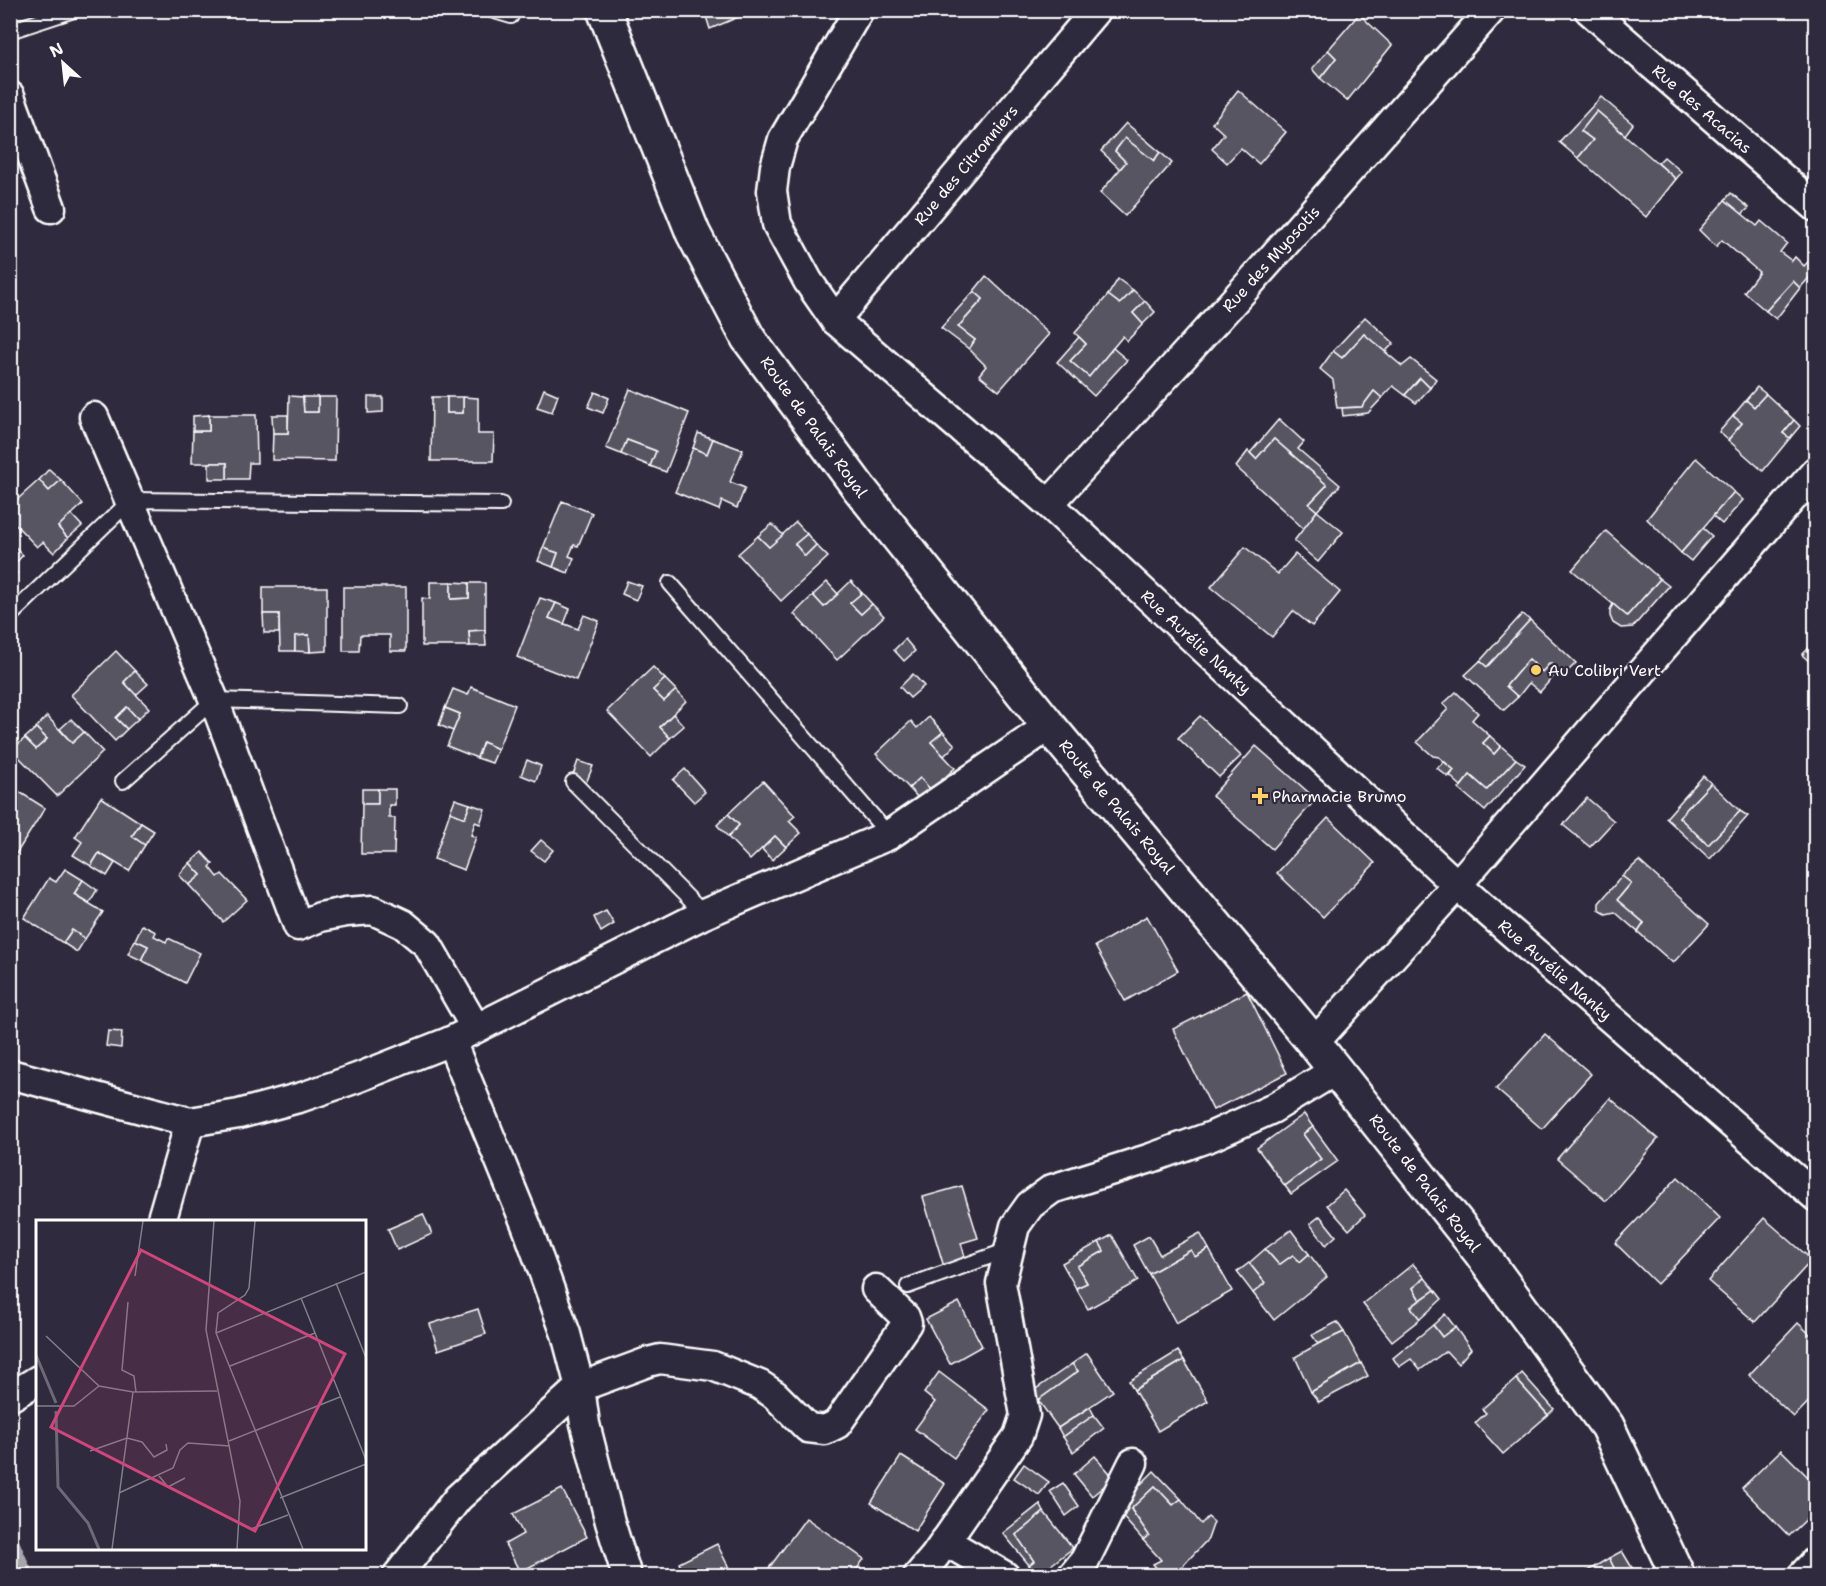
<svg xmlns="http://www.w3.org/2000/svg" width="1826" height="1586" viewBox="0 0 1826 1586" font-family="'Shantell Sans',sans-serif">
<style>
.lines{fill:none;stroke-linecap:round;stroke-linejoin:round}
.stream{stroke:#a7a6ad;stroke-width:10}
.building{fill:#595564;stroke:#fff;stroke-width:1.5}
.service-casing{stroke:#fff;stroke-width:18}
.minor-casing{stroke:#fff;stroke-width:33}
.primary-casing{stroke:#fff;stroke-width:38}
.service{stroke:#2f2a3d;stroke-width:14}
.minor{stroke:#2f2a3d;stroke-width:28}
.primary{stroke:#2f2a3d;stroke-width:33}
.poi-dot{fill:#ffd166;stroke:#2f2a3d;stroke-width:2}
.labels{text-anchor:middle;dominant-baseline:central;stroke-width:4.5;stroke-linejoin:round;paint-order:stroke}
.street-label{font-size:16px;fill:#fff;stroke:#2f2a3d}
.poi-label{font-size:16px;fill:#fff;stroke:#2f2a3d;text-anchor:start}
.inset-river{fill:none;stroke:#6d6a77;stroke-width:3}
.inset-road{fill:none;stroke:#827f8b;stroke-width:1.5}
.view{fill:#ce467c;fill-opacity:0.15;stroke:#ce467c;stroke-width:3}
.inset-edge{fill:none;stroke:#fff;stroke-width:3}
</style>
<rect width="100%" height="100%" fill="#2f2a3d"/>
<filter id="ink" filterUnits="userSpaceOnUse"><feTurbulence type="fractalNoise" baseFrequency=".0167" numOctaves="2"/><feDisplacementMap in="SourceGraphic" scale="12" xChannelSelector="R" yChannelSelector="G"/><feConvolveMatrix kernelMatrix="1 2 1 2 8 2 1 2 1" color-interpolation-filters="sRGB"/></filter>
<g filter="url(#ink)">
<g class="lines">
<!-- stream -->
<path class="stream" d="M10,1532L29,1576"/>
</g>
<!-- building -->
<g class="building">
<path d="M704,10H716L717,13L723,10H755L710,29Z"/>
<path d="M1359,14L1392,45L1347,101L1320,78L1336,58L1328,50Z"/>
<path d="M1328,50L1336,58L1320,78L1312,69Z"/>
<path d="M1238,90L1286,132L1259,164L1241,148L1227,163L1212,149L1224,134L1212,123Z"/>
<path d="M1601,97L1633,124L1625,135L1597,111L1581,131L1593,140L1578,158L1559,142Z"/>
<path d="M1597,111L1676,179L1646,217L1578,158L1593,140L1581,131Z"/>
<path d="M1126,123L1160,152L1154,161L1125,138L1115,151L1126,162L1120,169L1101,151Z"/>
<path d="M1125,138L1154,161L1160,152L1172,163L1125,216L1100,193L1126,162L1115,151Z"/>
<path d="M1664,157L1682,172L1676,179L1658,163Z"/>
<path d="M1731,193L1749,208L1742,214L1725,200Z"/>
<path d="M1725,200L1757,226L1761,221L1787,243L1780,252L1792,261L1795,257L1804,266L1809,261L1816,265V270L1800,288L1793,281L1766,311L1744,292L1759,272L1722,240L1716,247L1699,230Z"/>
<path d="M986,276L1049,334L999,391L979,375L986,366L969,349L975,340L958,327L983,299L974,291Z"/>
<path d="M1118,279L1133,290L1120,304L1108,295Z"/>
<path d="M1793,281L1800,288L1776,319L1766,311Z"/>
<path d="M1133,290L1145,301L1133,313L1143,324L1127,341L1123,336L1089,377L1070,361L1086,344L1075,333L1108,295L1120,304Z"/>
<path d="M974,291L983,299L958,327L975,340L969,349L941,328Z"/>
<path d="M1145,301L1155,312L1143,324L1133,313Z"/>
<path d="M1365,317L1394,343L1385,352L1364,334L1342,358L1333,351Z"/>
<path d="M1364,334L1402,366L1411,359L1436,379L1430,388L1420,378L1405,395L1393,386L1382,398L1374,391L1362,407L1337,408L1333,380L1320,369L1333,351L1342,358Z"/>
<path d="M1079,337L1086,344L1070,361L1089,377L1113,348L1127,360L1094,396L1057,362Z"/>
<path d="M1420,378L1430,388L1416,403L1405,395Z"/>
<path d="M1757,387L1766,394L1754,407L1746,400Z"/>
<path d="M544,389L558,395L552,412L537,407Z"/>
<path d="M630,389L689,413L666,472L650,466L656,451L627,440L621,454L606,448Z"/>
<path d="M1374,391L1382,398L1368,413L1343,416L1342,408L1362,407Z"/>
<path d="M595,392L609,398L603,413L588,407Z"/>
<path d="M1766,394L1794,420L1783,433L1790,438L1763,471L1728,440L1742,423L1733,416L1746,400L1754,407Z"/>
<path d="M289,396L303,397L304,412H318V397H336L335,461L272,460L273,433H288Z"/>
<path d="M303,397H318V412H304Z"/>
<path d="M368,397H383V412L368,413Z"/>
<path d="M432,397H447V413H463V397L478,398V434H494L493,461H431Z"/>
<rect x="447" y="397" width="16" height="16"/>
<path d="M209,415H256L257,463H249L248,479H227V463H192L193,431H209Z"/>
<path d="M209,415V431H193V416Z"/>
<path d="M272,415H288V433H273Z"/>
<path d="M1733,416L1742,423L1728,440L1719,432Z"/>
<path d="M1279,419L1304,442L1298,449L1340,485L1317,511L1309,504L1327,485L1274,439L1256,459L1250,453Z"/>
<path d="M1794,420L1800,426L1790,438L1783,433Z"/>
<path d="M698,433L713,439L707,454L693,448Z"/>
<path d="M713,439L743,450L730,482L745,488L737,508L722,501L719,510L675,492L693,448L707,454Z"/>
<path d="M1274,439L1327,485L1309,504L1317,511L1304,529L1236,467L1248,451L1256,459Z"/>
<path d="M627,440L656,451L650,466L621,454Z"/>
<path d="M1696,458L1734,492L1681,553L1647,519Z"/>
<rect x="209" y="463" width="18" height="16"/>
<path d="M49,469L61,480L49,491L39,480Z"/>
<path d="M39,480L49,491L61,480L83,504L58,527L68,538L54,553L43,542L37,547L10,519V506Z"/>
<path d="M1734,492L1743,500L1722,524L1713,516Z"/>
<path d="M562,501L592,513L578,546L574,545L569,556L574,558L568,573L553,567L558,553L543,548Z"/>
<path d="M1317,511L1343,532L1318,562L1294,541Z"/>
<path d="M71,514L82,526L68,538L58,527Z"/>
<path d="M796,522L807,534L795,544L805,556L816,545L828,557L781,601L738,554L758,536L769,547Z"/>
<path d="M772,524L783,535L769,547L758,536Z"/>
<path d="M1703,528L1712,536L1691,561L1681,553Z"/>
<path d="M1606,531L1660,579L1627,616L1572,570Z"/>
<path d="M807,534L816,545L805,556L795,544Z"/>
<path d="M10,542L23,555L12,567L17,573L10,579Z"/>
<path d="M1245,547L1278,574L1295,554L1340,592L1312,626L1293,611L1272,637L1211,587Z"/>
<path d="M543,548L558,553L553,567L538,561Z"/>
<path d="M1660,579L1669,586L1633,627L1621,628L1613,623L1610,616V610L1613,604L1627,616Z"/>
<path d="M627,581L642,586L636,600L622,594Z"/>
<path d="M851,581L862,593L850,603L861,614L872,604L884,616L837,660L794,614L813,595L824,607Z"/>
<path d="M430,582H451V599L469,598V583H485V630L469,631L470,646H422V598L430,599Z"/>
<path d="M451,582L469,583V598L451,599Z"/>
<path d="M827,582L838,594L824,607L813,595Z"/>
<path d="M263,587H327V651L310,652L309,635L295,636V651H280L279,614H263Z"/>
<path d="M343,587H406V651H390V635H360L359,651H343Z"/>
<path d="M862,593L872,604L861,614L850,603Z"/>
<path d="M540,598L556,603L549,618L578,629L584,615L599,621L576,680L517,657Z"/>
<path d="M556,603L570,609L564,624L549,618Z"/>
<path d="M263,614H279V633H264Z"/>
<path d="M1522,614L1530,620L1487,667L1480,661Z"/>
<path d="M1530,620L1576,663L1563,676L1550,663L1542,672L1529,659L1506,686L1518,697L1504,710L1465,675L1480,661L1487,667Z"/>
<path d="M485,630L486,646H470L469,631Z"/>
<path d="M309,635L310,652L295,651V636Z"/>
<path d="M905,639L915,651L904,661L894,650Z"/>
<path d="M1813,644L1816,645V667L1802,655Z"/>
<path d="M116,651L135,671L124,682L149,708L138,719L127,707L116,718L127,729L115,741L71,695Z"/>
<path d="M1529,659L1542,672L1550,663L1558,671L1540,692L1529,683L1518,697L1506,686Z"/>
<path d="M653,667L665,679L653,690L664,701L676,690L686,701L660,727L670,738L651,757L607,711Z"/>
<path d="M135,671L148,684L136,695L124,682Z"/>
<path d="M913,674L924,686L910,698L900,687Z"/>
<path d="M665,679L676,690L664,701L653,690Z"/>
<path d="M471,687L515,705L498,749L483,742L477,758L447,746L460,714L445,708L453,689L468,695Z"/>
<path d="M1456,692L1478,713L1472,720L1490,736L1483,743L1494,754L1501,746L1516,759L1487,790L1470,775L1461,786L1450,776L1454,770L1439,757L1433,756L1417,742L1448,709L1443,704Z"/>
<path d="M127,707L138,719L127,729L116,718Z"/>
<path d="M445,708L460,714L453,731L439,725Z"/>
<path d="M673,714L684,726L670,738L660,727Z"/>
<path d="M47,716L72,743L84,732L103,752L57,796L12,750L25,738L36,749L47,739L36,728Z"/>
<path d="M1200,716L1241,756L1219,777L1178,738Z"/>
<path d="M929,717L943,732L931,742L955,768L931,790L920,778L909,788L876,754L911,721L917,728Z"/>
<path d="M71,719L84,732L72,743L60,729Z"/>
<path d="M36,728L47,739L36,749L25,738Z"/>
<path d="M943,732L955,745L944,756L931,742Z"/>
<path d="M1490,736L1501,746L1494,754L1483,743Z"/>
<path d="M483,742L498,749L492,763L477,758Z"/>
<path d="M1256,746L1316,799L1272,849L1212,796Z"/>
<path d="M1516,759L1525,765L1485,811L1459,789L1470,775L1487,790Z"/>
<path d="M527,760L541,766L536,781L521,775Z"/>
<path d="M578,761L593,766L586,783L572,778Z"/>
<path d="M1444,762L1454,770L1448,777L1437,768Z"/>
<path d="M685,769L705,792L694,802L673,780Z"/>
<path d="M1703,776L1711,783L1679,817L1708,845L1740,811L1748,816L1710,859L1666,818Z"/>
<path d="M920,778L931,790L920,800L909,788Z"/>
<path d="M763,781L795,816L789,821L801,833L786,847L775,836L750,860L728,837L739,825L728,814Z"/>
<path d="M1711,783L1740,811L1708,845L1679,817Z"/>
<path d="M10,786L45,808L11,862L10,861Z"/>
<rect x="362" y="789" width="16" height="15"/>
<path d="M378,789H395V805H389V818H395L394,854H361L362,804H378Z"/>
<path d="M101,797L141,823L132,836L145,845L129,871L99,853L91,866L73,855L82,842L75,837Z"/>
<path d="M1587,798L1614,821L1590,847L1563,825Z"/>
<path d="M455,799L470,804L465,818L450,812Z"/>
<path d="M470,804L485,809L480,824L475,822L471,835L476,837L464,870L434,859L450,812L465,818Z"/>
<path d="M728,814L739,825L728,837L717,825Z"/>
<path d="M1328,818L1375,863L1323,917L1277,873Z"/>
<path d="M141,823L154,831L145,845L132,836Z"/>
<path d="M775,836L786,847L772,860L762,849Z"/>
<path d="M541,840L553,850L544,861L531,851Z"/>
<path d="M202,852L213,864L210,867L218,877L222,874L247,900L223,922L189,885L201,875L190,863Z"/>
<path d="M99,853L115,863L107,876L91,866Z"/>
<path d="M1639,861L1709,924L1673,963L1638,932L1644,923L1617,900L1631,883L1622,876Z"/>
<path d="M190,863L201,875L189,885L179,875Z"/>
<path d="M65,869L83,880L74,894L103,912L85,939L72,930L63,943L24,918L49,878L56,882Z"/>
<path d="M1622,876L1631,883L1617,900L1644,923L1638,932L1615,912L1606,914L1599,910V903Z"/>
<path d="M83,880L97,890L89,903L74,894Z"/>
<path d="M606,911L614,924L601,932L594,917Z"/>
<path d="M1147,916L1178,971L1125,1001L1095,946Z"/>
<path d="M142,925L156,932L154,936L166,942L168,938L200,953L185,983L141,960L148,946L135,940Z"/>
<path d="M72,930L85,939L77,952L63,943Z"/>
<path d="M135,940L148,946L141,960L128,954Z"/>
<path d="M1247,992L1287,1073L1213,1110L1173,1029Z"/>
<path d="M108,1031L122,1032L121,1048L106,1046Z"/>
<path d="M1545,1034L1591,1074L1542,1129L1496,1089Z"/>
<path d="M1610,1098L1658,1139L1606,1201L1557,1159Z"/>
<path d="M1304,1114L1313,1127L1303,1134L1321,1159L1285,1186L1257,1148Z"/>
<path d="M1313,1127L1338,1161L1291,1194L1285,1186L1321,1159L1303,1134Z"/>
<path d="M1678,1177L1720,1218L1657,1284L1615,1243Z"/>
<path d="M962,1186L978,1238L961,1243L966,1260L944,1267L923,1197Z"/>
<path d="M1344,1190L1365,1215L1349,1230L1327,1205Z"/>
<path d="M423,1214L432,1234L397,1250L388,1229Z"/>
<path d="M1320,1216L1336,1236L1326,1245L1310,1224Z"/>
<path d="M1764,1218L1812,1260L1755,1322L1708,1281Z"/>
<path d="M1291,1230L1309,1254L1300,1262L1293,1255L1279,1265L1265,1249Z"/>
<path d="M1200,1233L1209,1249L1195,1257L1191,1250L1149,1274L1133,1245L1149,1236L1160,1255Z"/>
<path d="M1112,1235L1138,1281L1088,1309L1076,1288L1087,1283L1077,1266L1104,1251L1099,1242Z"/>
<path d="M1099,1242L1104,1251L1077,1266L1087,1283L1076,1288L1062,1263Z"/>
<path d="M1209,1249L1232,1291L1176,1323L1149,1274L1191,1250L1195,1257Z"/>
<path d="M1265,1249L1279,1265L1293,1255L1300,1262L1309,1254L1327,1277L1274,1320L1253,1293L1265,1283L1249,1263Z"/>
<path d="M1249,1263L1265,1283L1253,1293L1237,1272Z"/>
<path d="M1413,1264L1425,1278L1413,1288L1420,1300L1411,1307L1420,1319L1392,1341L1363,1304Z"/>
<path d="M1425,1278L1435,1290L1420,1300L1413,1288Z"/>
<path d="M1435,1290L1442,1299L1420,1319L1411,1307Z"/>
<path d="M1816,1298V1312L1808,1306Z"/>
<path d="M959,1302L982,1346L950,1364L926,1319Z"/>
<path d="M478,1309L486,1334L438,1350L430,1324Z"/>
<path d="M1445,1314L1455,1327L1442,1337L1433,1325Z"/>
<path d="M1337,1322L1344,1332L1318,1344L1312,1335Z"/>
<path d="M1798,1323L1816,1340V1394L1794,1417L1749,1375Z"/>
<path d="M1433,1325L1442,1337L1455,1327L1471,1349L1458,1364L1446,1351L1420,1370L1411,1359L1399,1367L1393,1358Z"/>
<path d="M1344,1332L1361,1363L1311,1392L1295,1357L1318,1344Z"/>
<path d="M1178,1351L1184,1360L1134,1390L1129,1381Z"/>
<path d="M1087,1353L1113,1391L1058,1428L1038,1400L1078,1371L1072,1364Z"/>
<path d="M1184,1360L1208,1401L1158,1431L1134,1390Z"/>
<path d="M1361,1363L1368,1376L1319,1402L1311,1392Z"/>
<path d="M1072,1364L1078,1371L1038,1400L1033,1391Z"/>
<path d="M939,1372L989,1410L954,1458L915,1429L935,1402L924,1393Z"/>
<path d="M1522,1373L1554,1409L1548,1415L1516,1379Z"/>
<path d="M1516,1379L1548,1415L1503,1454L1475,1423L1486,1413L1482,1409Z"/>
<path d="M1090,1407L1094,1415L1063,1437L1058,1428Z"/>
<path d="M1094,1415L1104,1428L1073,1452L1063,1437Z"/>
<path d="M1781,1450L1816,1485V1510L1789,1536L1742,1488Z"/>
<path d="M901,1456L945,1484L915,1531L871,1503Z"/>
<path d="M1095,1456L1114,1478L1092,1496L1074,1474Z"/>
<path d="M1024,1464L1049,1482L1039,1495L1014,1478Z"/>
<path d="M1154,1471L1181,1499L1173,1505L1155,1486L1131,1509L1149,1535L1143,1540L1116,1509Z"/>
<path d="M1063,1483L1079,1506L1066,1516L1050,1491Z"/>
<path d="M1155,1486L1173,1505L1181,1499L1201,1524L1208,1517L1214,1522L1208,1539L1173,1576H1163L1153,1564L1161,1560L1143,1540L1149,1535L1131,1509Z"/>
<path d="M562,1489L587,1537L520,1572L505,1544L523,1534L513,1514Z"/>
<path d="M1040,1504L1044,1512L1016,1535L1034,1561L1029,1565L1003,1533Z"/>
<path d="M1044,1512L1073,1548L1037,1576L1029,1565L1034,1561L1016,1535Z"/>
<path d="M806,1518L864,1559L852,1576H772L766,1572Z"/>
<path d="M717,1544L733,1576H685L679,1563Z"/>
<path d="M1622,1551L1637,1576H1618L1609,1558Z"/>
<path d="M1609,1558L1618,1576H1579Z"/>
</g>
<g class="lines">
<!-- service casing -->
<g class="service-casing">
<g id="service">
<path d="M491,10L511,16"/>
<path d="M10,31L74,10"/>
<path d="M670,583L889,835"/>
<path d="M10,616L131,500L501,504"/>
<path d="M123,781L214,700L400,706"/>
<path d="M573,782L704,914"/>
<path d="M908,1286L1008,1250"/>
</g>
</g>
<!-- minor casing -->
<g class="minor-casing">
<g id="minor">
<path d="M859,10L783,139L775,167L772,191L777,224L808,281L835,320L1049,504L1457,885L1816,1197"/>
<path d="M1589,10L1816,207"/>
<path d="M10,96L51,208"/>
<path d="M835,320L1096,10"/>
<path d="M94,417L214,700L298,926L320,917L346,912L373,910L403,924L427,944L475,1027"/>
<path d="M1049,504L1250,283L1491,10"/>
<path d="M451,1041L527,1227L566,1334L580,1387L585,1424L610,1522L627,1576"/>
<path d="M1314,1043L1457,885L1816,471"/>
<path d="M10,1074L190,1122L239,1114L302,1097L357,1078L451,1041L704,914L889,835L1049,726"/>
<path d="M161,1222L190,1122"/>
<path d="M10,1397L38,1380"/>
<path d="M945,1541L1005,1576"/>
<path d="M397,1576L458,1498L580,1387L648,1362L660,1359L713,1366L760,1385L775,1395L808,1428L825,1430L837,1424L907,1323L905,1317L876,1289"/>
<path d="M918,1576L935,1556L1018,1436L1025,1415L1001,1283L1015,1226L1030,1205L1052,1189L1151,1158L1212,1136L1272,1109L1336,1070"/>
<path d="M1072,1576L1085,1560L1133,1463"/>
<path d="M1802,1576L1816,1561"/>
</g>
</g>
<!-- primary casing -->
<g class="primary-casing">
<path id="primary" d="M604,10L693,233L748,338L859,488L1049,726L1314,1043L1481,1253L1607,1426L1678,1576"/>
</g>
<!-- service -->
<use href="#service" class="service"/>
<!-- minor -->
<use href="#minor" class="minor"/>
<!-- primary -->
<use href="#primary" class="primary"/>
</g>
</g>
<!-- markers -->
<g class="poi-dot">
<circle cx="1536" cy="670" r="6"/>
<path d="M1257 787h6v6h6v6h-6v6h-6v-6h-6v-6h6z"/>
</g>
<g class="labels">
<!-- street labels -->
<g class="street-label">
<text transform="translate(1702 109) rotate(41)">Rue des Acacias</text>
<text transform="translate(966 165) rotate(-50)">Rue des Citronniers</text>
<text transform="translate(1271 259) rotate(-48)">Rue des Myosotis</text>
<text transform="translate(814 427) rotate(54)">Route de Palais Royal</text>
<text transform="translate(1196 642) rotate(43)">Rue Aurélie Nanky</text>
<text transform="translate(1117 807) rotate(50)">Route de Palais Royal</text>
<text transform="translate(1555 970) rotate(41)">Rue Aurélie Nanky</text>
<text transform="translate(1425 1183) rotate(52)">Route de Palais Royal</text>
</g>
<!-- poi labels -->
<g class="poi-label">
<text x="1548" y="670">Au Colibri Vert</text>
<text x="1272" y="796">Pharmacie Brumo</text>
</g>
</g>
<!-- overview -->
<g transform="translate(36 1220)">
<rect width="330" height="330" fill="#2f2a3d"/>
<path class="inset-river" d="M0,135L20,183M20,191L22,267L52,303L63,329"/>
<path class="inset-road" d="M178,1L170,110L204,281L201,329M219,1L213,68L209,75L182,93L180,113L267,329M99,56L107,1M300,63L330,138M265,78L330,240M92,82L86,150L98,156L100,172M180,113L330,52M10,116L63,166L97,172L181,171M194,146L279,113M0,186H38L63,166M193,221L304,177M54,231L91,218L106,222L118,237L131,230L130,224M123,256L132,267L149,258M83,273L137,248L144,230L152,223L194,226M244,278L330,244M215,309L252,295M76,329L97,172"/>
<path class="view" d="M105,30L309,134L219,311L15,207Z"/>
<rect width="330" height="330" class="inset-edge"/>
</g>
<!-- margin -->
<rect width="1826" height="1586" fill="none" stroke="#2f2a3d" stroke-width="36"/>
<rect x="18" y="18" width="1790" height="1550" fill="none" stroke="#fff" stroke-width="2" filter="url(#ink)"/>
<!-- north arrow -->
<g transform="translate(63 63) rotate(333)" stroke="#2f2a3d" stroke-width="4.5" paint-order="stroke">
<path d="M0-4.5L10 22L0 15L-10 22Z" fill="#ffffff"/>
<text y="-9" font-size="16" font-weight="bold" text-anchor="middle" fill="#ffffff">N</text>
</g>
</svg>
